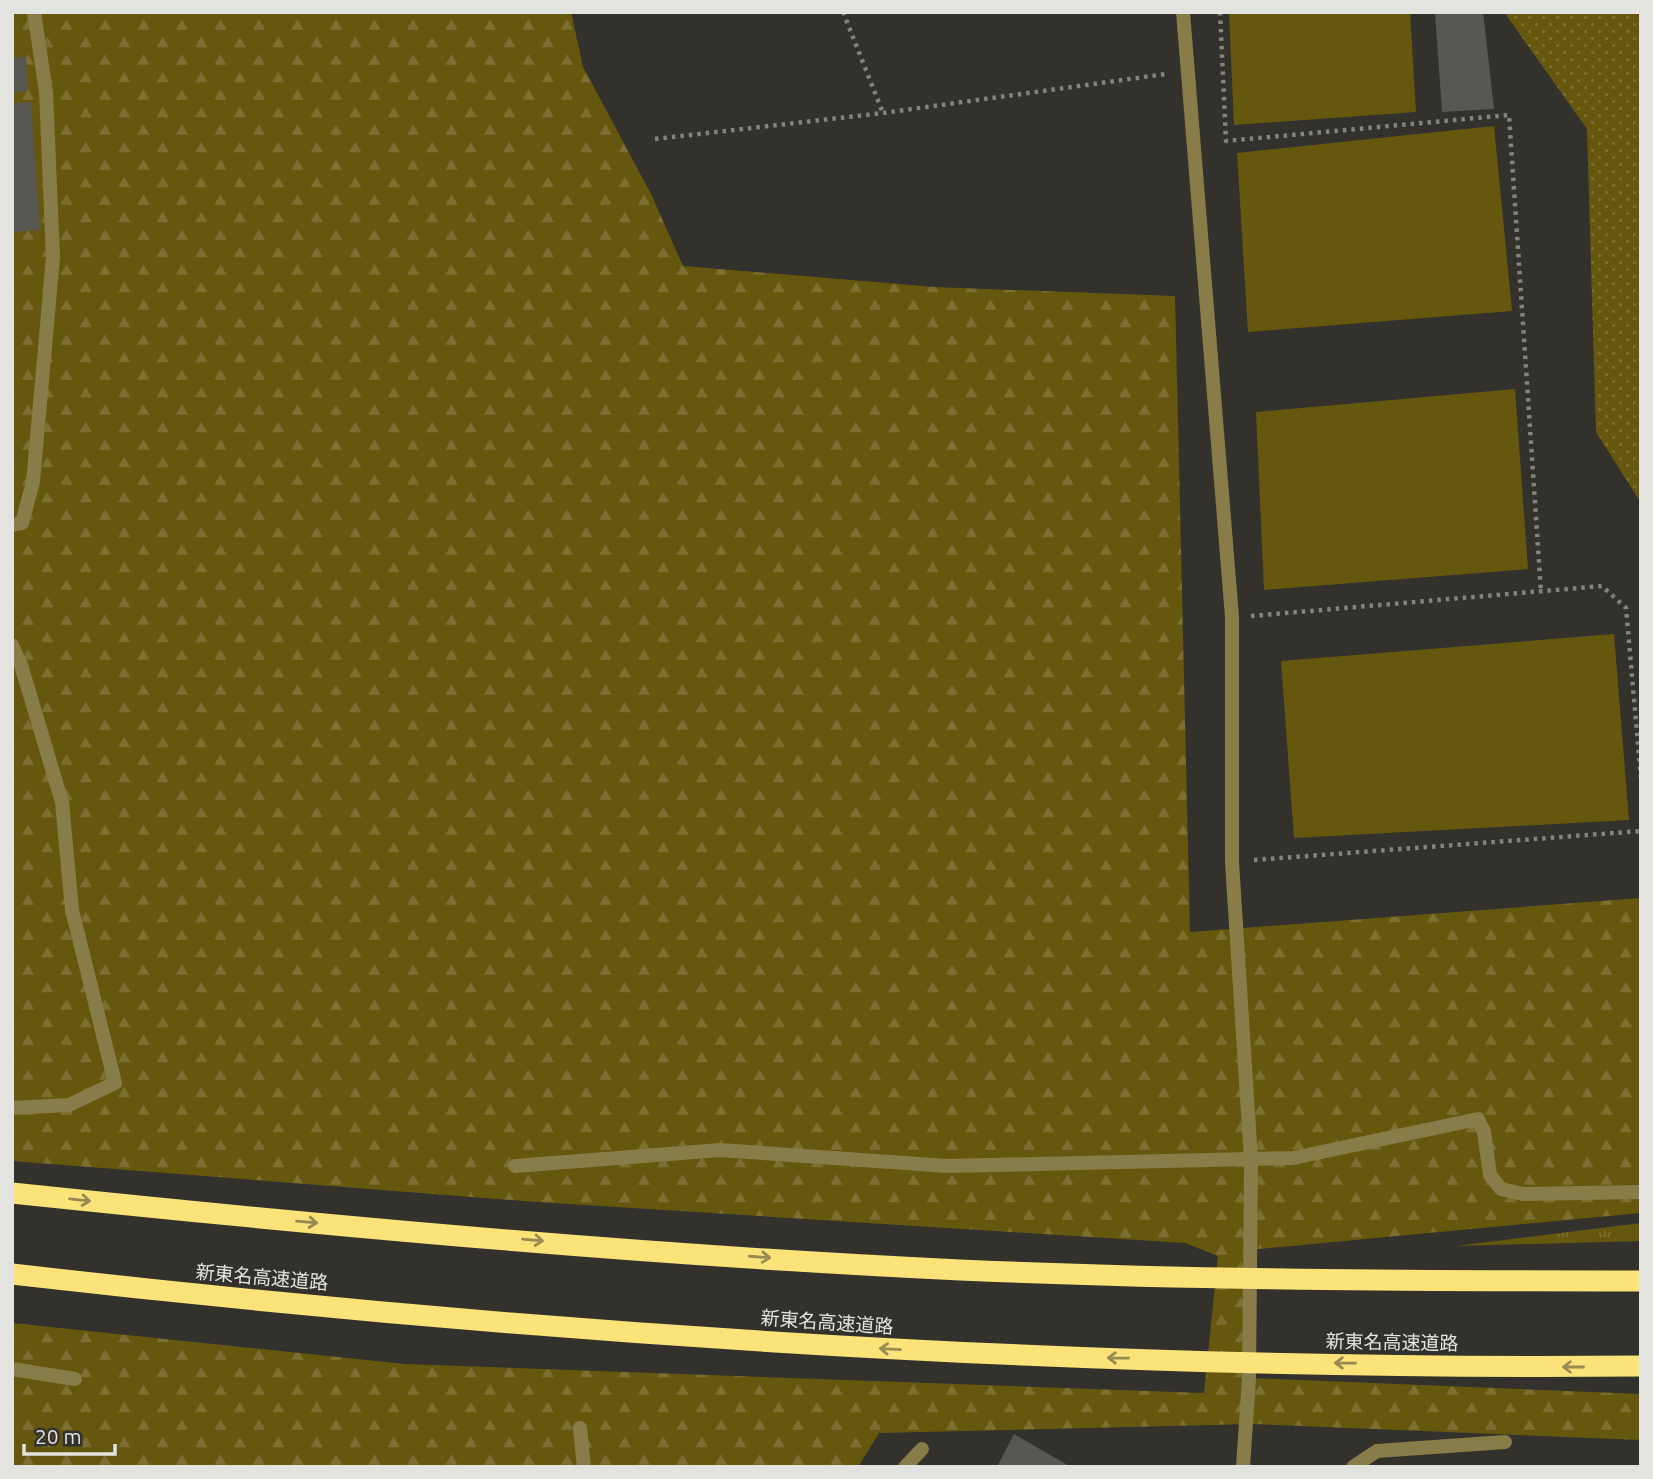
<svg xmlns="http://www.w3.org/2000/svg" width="1653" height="1479" viewBox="0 0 1653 1479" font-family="Ubuntu,'Noto Sans JP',sans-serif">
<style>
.grass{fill:url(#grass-tufts)}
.forest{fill:url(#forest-firs)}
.park{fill:url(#park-dots)}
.pitch{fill:#66570e}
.building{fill:#585751}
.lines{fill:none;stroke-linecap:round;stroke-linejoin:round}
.path{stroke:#84837e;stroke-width:4.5;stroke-dasharray:3.5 5;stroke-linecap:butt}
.service{stroke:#887c48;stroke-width:14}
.minor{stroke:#887c48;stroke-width:14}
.tertiary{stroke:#887c48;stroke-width:14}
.motorway{stroke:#fbe279;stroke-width:21}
.oneway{stroke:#978a52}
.labels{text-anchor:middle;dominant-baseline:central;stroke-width:5;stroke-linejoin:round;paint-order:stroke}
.street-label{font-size:19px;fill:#e3e3df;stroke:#33312c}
</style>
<defs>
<pattern id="grass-tufts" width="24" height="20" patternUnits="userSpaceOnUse" patternTransform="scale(1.75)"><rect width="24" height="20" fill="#66570e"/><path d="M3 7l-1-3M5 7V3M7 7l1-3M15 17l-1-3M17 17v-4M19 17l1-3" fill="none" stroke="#7c6f31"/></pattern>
<pattern id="forest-firs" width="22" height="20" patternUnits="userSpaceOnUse" patternTransform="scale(1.75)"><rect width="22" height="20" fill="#66570e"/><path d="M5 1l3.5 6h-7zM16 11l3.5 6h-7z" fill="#7c6f31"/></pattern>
<pattern id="park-dots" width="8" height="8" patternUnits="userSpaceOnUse" patternTransform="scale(1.75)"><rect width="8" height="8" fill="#66570e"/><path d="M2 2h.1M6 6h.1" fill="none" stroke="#7c6f31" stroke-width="1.8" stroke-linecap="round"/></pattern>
</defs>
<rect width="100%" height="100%" fill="#33312c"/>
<!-- grass -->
<path class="grass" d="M1641,1223V1241L1456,1246Z"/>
<!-- forest -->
<path class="forest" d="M12,12H571L583,67L651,194L683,266L934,287L1175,296L1190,932L1641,898V1213L1249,1250V1378L1641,1394V1440L1253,1424L879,1433L858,1467H12V1323L405,1364L1204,1393L1218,1256L1185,1243L537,1202L12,1161Z"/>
<!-- park -->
<path class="park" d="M1504,12H1641V503L1596,432L1587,129Z"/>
<!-- pitch -->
<g class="pitch">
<path d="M1229,12H1410L1416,112L1234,125Z"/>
<path d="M1494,126L1512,311L1248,332L1237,153Z"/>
<path d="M1515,389L1528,569L1264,590L1256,412Z"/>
<path d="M1614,634L1629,820L1294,838L1281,661Z"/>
</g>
<!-- building -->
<g class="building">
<path d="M1435,12H1483L1494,109L1442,112Z"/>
<path d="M26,57L28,91L12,92V58Z"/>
<path d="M31,102L40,230L12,232V103Z"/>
<path d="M1014,1434L1071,1467H997Z"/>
</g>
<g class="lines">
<!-- path -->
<g class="path">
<path d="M843,12L883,113"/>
<path d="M1220,12L1226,141L1509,115L1541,592"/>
<path d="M655,139L883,113L1166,74"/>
<path d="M1251,616L1602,586L1626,608L1641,778"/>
<path d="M1254,860L1641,831"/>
</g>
<!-- service -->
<g class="service">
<path d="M12,525L22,523L33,482L53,257L46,92L34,12"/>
<path d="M580,1428L584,1467"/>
</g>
<!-- minor -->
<g class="minor">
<path d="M12,645L21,665L62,802L72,910L115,1083L69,1105L12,1108"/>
<path d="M515,1166L720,1150L948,1166L1293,1158L1478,1119L1484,1132L1490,1175L1501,1189L1523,1194L1641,1192"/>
<path d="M12,1369L75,1379"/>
<path d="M905,1467L922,1449"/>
<path d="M1353,1467L1377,1451L1505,1442"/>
</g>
<!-- tertiary -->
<path class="tertiary" d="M1183,12L1232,617V862L1251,1160L1249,1378L1243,1467"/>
<!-- motorway -->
<g class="motorway">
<path d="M12,1193C327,1226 644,1255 960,1270C1187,1280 1414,1281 1641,1281"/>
<path d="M12,1274C553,1336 1097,1371 1641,1366"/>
</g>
</g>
<!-- one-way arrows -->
<defs><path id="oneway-shaft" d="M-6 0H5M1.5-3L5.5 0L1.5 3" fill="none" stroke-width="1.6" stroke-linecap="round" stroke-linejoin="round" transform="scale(1.75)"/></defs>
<g class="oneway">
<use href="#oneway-shaft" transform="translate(80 1200) rotate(6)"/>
<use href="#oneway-shaft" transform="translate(307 1222) rotate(5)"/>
<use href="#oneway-shaft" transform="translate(533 1240) rotate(5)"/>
<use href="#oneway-shaft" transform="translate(760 1257) rotate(4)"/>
<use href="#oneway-shaft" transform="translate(890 1349) rotate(-177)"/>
<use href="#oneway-shaft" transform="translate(1118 1358) rotate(-179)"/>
<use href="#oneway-shaft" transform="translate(1345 1363) rotate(-179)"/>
<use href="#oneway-shaft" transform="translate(1573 1367) rotate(180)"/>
</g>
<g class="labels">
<!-- street labels -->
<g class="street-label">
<text transform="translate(262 1277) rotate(5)">新東名高速道路</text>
<text transform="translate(827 1322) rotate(4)">新東名高速道路</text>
<text transform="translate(1392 1342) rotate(1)">新東名高速道路</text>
</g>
</g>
<!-- border -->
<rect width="1653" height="1479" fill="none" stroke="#e3e3df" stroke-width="28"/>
<!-- scale -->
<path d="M24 1444v10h91v-10" fill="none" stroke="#e3e3df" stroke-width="3.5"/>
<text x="35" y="1444" font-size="21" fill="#e3e3df" stroke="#33312c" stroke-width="5" paint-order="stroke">20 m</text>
</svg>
